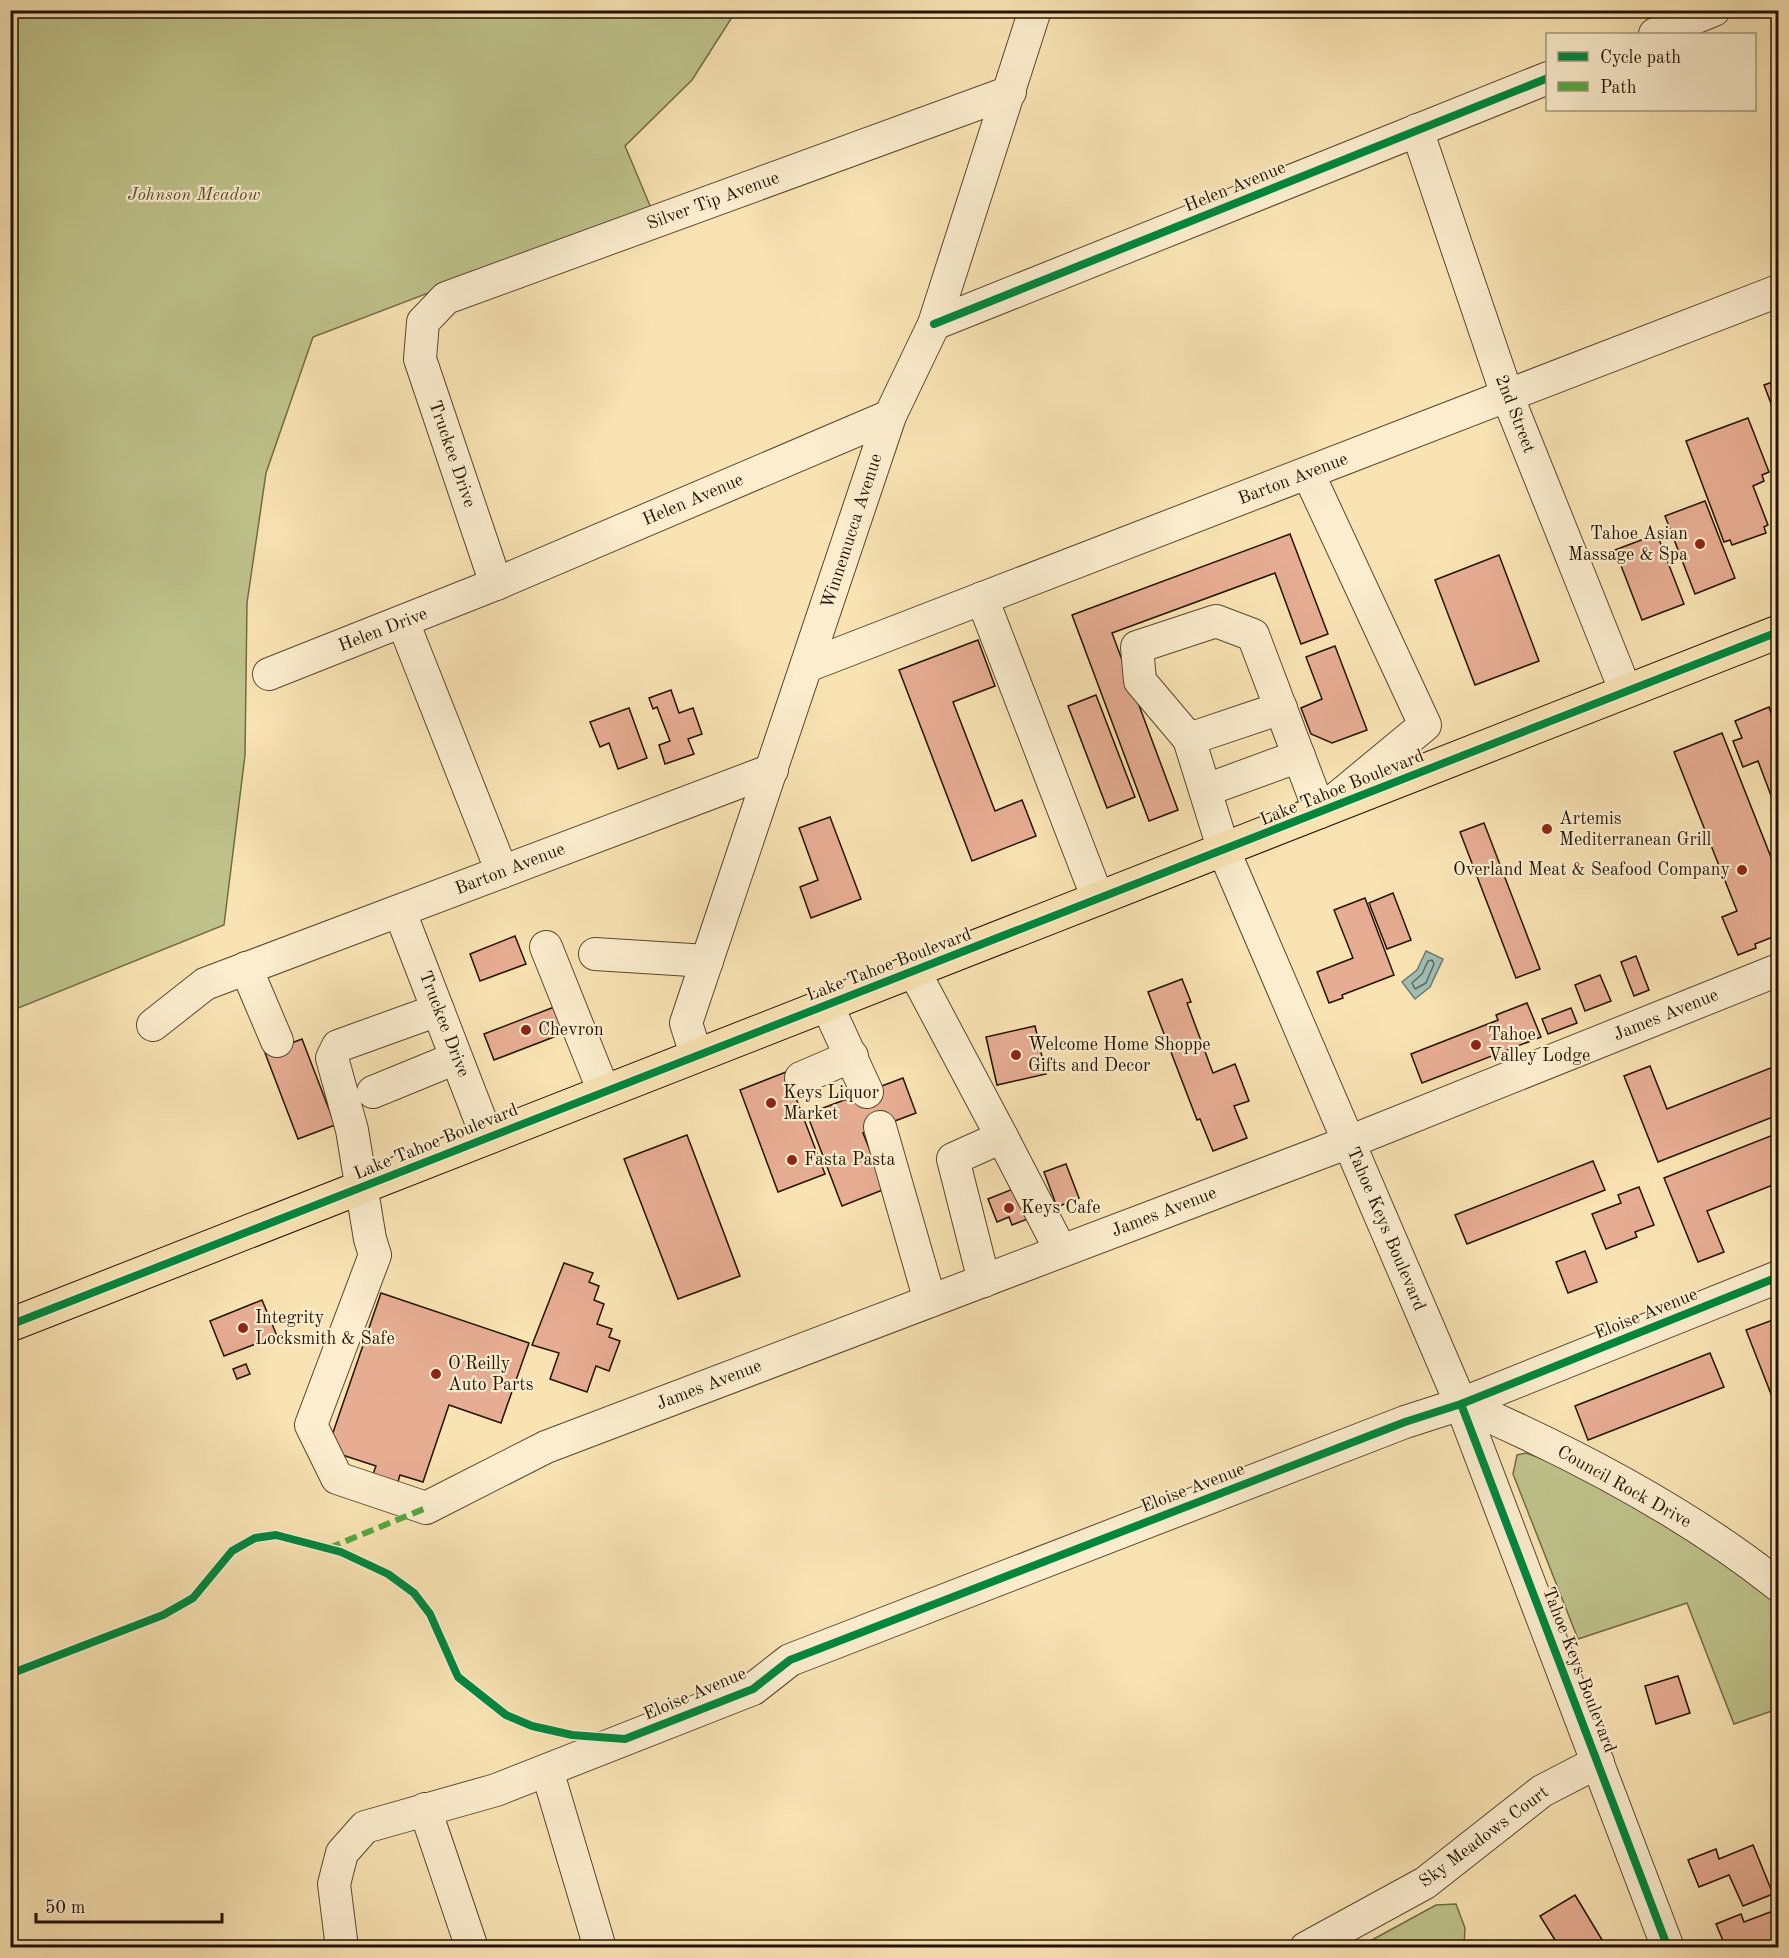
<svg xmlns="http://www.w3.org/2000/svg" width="1789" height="1958" viewBox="0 0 1789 1958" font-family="'Old Standard TT',serif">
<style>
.green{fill:#bfc38b;stroke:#716b46;stroke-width:1.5}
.water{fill:#a0bdb5;stroke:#6e796d;stroke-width:1.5}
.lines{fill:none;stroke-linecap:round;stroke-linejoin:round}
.shore{stroke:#62685a;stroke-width:1.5}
.building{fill:#e7ad93;stroke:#231300;stroke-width:1.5}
.minor-casing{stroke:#58472d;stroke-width:34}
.highway-casing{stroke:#231300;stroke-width:35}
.minor{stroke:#fbedce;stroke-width:32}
.highway{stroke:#f9e3b3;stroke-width:33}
.quiet{stroke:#53a840;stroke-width:6;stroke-dasharray:12 6;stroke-linecap:butt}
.cycleway-casing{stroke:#fbedce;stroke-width:11}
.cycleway{stroke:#00873e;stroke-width:8}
.poi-dot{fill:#8f2418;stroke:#fbedce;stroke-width:2}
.labels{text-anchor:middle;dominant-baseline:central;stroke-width:4.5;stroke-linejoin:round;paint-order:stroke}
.street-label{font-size:18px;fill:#231300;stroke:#fbedce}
.park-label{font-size:18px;font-style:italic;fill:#5a5131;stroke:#fbedce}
.poi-label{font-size:18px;fill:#231300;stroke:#fbedce;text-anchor:start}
</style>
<rect width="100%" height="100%" fill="#f9e3b3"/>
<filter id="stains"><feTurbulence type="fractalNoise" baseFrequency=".00333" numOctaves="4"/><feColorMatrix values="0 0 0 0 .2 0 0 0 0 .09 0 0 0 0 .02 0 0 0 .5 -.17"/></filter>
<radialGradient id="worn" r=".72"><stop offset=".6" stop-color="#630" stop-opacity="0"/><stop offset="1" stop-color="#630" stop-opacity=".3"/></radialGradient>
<!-- green -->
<g class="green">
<path d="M10,11H736L692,80L625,146L651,208L313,337L266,473L247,603L245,755L224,925L11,1011Z"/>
<path d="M1526,1453C1557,1463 1584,1479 1613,1495C1671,1526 1729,1559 1778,1603V1709L1734,1724L1687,1603L1578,1639L1513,1474L1517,1455Z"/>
<path d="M1456,1904L1465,1928L1464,1947H1359L1436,1905Z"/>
</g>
<!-- water -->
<path class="water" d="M1426,951L1443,959L1430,987L1415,999L1402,982L1417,970Z"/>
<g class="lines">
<!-- shore -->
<path class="shore" d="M1428,961L1432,960L1434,964L1426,983L1415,989L1412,983L1422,974Z"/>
</g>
<!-- building -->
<g class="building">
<path d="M1778,380V412L1775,414L1764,385Z"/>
<path d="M1748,418L1769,472L1762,475L1764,481L1753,486L1768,525L1764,527L1766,533L1732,545L1730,540L1724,542L1686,441Z"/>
<path d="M1705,501L1735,578L1695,594L1665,516Z"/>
<path d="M1290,534L1328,634L1301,644L1275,573L1112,633L1178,810L1149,821L1072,615Z"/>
<path d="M1657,534L1684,604L1642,620L1615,550Z"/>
<path d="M1499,555L1539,661L1475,685L1435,580Z"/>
<path d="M978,640L995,686L953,702L995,811L1022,800L1036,836L972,861L899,670Z"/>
<path d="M1335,646L1367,730L1332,743L1311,734L1301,708L1322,699L1306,657Z"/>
<path d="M671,690L679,713L693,708L702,734L688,739L694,754L665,764L659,745L670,741L657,707L653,709L649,698Z"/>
<path d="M1096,695L1135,797L1107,808L1068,706Z"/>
<path d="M1769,707L1778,732V814L1758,761L1743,767L1733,741L1742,738L1735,721Z"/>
<path d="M629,708L647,758L618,769L609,743L600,747L590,722Z"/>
<path d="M1722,733L1778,875V935L1755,944L1756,948L1738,955L1722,917L1737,911L1674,752Z"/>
<path d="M830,817L861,899L811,918L800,887L818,880L799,828Z"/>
<path d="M1484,823L1540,969L1516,978L1460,832Z"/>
<path d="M1393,893L1411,940L1387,949L1369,903Z"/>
<path d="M1365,898L1394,975L1342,995L1343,998L1329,1003L1317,972L1353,958L1334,910Z"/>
<path d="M515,936L526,964L480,981L470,954Z"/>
<path d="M1636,956L1649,990L1634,996L1621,962Z"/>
<path d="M1600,975L1611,1001L1585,1011L1575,985Z"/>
<path d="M1182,979L1191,1002L1187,1003L1213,1073L1235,1064L1249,1101L1234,1106L1247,1138L1213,1151L1200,1119L1197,1120L1148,992Z"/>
<path d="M1527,1003L1541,1037L1422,1083L1411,1054L1498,1020L1496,1015Z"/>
<path d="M562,1004L572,1030L494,1060L484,1034Z"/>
<path d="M1571,1008L1577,1023L1548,1034L1542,1019Z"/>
<path d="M1035,1026L1046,1074L997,1085L986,1037Z"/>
<path d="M302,1039L335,1125L298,1139L265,1053Z"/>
<path d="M1778,1065V1115L1658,1162L1624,1076L1650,1066L1667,1109Z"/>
<path d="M786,1072L825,1174L778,1192L740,1090Z"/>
<path d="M903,1078L916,1113L863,1133L885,1189L842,1206L807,1114Z"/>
<path d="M1778,1133V1183L1707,1211L1724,1252L1698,1262L1664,1178Z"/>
<path d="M687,1135L740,1276L678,1299L624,1159Z"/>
<path d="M1593,1161L1605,1190L1467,1244L1455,1215Z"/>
<path d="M1066,1164L1079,1198L1057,1207L1044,1172Z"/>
<path d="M1018,1187L1030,1218L1012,1225L1009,1217L997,1222L988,1199Z"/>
<path d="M1639,1187L1654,1225L1635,1232L1637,1237L1606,1249L1592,1214L1621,1203L1618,1195Z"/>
<path d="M1585,1251L1597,1282L1568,1293L1556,1262Z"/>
<path d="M564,1263L593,1273L589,1282L599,1286L594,1300L604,1304L597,1324L612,1329L609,1337L620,1341L609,1371L596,1366L587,1392L550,1379L559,1353L532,1345Z"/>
<path d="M381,1293L529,1343L501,1423L449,1405L423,1482L400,1475L397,1485L372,1477L376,1466L327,1450Z"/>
<path d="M262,1300L277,1336L224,1356L210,1321Z"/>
<path d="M1778,1318V1412L1746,1330Z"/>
<path d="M1710,1353L1724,1387L1588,1440L1575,1406Z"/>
<path d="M246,1364L250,1374L237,1379L233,1369Z"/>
<path d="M1678,1676L1690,1713L1656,1724L1645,1686Z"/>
<path d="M1753,1845L1773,1894L1743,1906L1729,1875L1699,1887L1688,1860L1716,1849L1719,1859Z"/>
<path d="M1575,1895L1607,1948H1560L1540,1916Z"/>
<path d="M1773,1911L1778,1925V1948H1746L1745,1945L1726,1948L1716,1924L1741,1914L1744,1922Z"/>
</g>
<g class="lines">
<!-- minor casing -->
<g class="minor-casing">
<g id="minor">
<path d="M1655,34L1714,10"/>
<path d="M1417,130L1507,395L1626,692"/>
<path d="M934,324L1548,78"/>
<path d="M496,584L420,359L423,322L446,298L1010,92"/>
<path d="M982,598L1098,899"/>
<path d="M403,622L502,872"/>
<path d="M807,666L1778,291"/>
<path d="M269,674L496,584L890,416"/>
<path d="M1281,708L1189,739L1224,851L1461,1404L1668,1948"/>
<path d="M1189,739L1140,681L1137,647L1216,621L1253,635L1320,812L1425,725L1308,473"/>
<path d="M1206,790L1299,756"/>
<path d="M400,912L487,1137"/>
<path d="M546,947L604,1092"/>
<path d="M595,954L707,961"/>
<path d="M246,968L277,1041"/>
<path d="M914,971L1002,1137L953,1159L984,1281"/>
<path d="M827,1005L867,1092"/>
<path d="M438,1010L338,1046L332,1058L352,1130L370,1239L375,1255L311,1425L337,1478L426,1508L546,1447L1349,1142L1778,970"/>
<path d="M153,1025L205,984L772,770"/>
<path d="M696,1055L686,1023L890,416L934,324L1035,10"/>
<path d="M801,1078L852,1056"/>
<path d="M373,1092L456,1058"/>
<path d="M880,1127L930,1301"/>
<path d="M1002,1137L1061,1251"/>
<path d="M1461,1404C1572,1452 1684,1510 1778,1585"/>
<path d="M547,1770L600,1948"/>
<path d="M425,1809L472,1948"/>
<path d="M342,1948L334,1884L342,1853L365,1827L496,1790L753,1689L790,1660L1405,1422L1461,1404L1778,1277"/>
<path d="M1306,1948L1425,1883L1542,1791L1598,1762"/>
</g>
</g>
<!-- highway casing -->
<g class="highway-casing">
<path id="highway" d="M10,1325L1778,632"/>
</g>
<!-- minor -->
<use href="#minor" class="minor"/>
<!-- highway -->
<use href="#highway" class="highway"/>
<!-- quiet -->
<path class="quiet" d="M329,1548L426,1508"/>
<!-- cycleway casing -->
<g class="cycleway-casing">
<g id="cycleway">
<path d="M934,324L1548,78"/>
<path d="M10,1325L1778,632"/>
<path d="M1461,1404L1668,1948"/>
<path d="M10,1674L163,1615L193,1598L232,1551L255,1538L276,1535L341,1552L388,1574L414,1593L430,1614L458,1677L506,1715L532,1726L572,1735L625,1739L753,1689L790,1660L1405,1422L1461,1404L1778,1277"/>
</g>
</g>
<!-- cycleway -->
<use href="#cycleway" class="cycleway"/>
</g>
<!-- markers -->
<g class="poi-dot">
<circle cx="1700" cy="544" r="6"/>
<circle cx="1547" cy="829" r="6"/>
<circle cx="1742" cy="870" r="6"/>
<circle cx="526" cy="1030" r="6"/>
<circle cx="1476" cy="1045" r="6"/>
<circle cx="1016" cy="1055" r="6"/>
<circle cx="771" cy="1103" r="6"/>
<circle cx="792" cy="1160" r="6"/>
<circle cx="1009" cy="1208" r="6"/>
<circle cx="243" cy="1328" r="6"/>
<circle cx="436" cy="1374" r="6"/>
</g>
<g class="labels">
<!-- street labels -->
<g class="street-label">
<text transform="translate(1235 187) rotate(-22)">Helen Avenue</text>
<text transform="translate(713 201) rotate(-20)">Silver Tip Avenue</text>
<text transform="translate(1515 414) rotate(69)">2nd Street</text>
<text transform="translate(452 454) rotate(71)">Truckee Drive</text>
<text transform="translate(1293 479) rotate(-21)">Barton Avenue</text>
<text transform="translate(693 500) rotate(-23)">Helen Avenue</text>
<text transform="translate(852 531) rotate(-72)">Winnemucca Avenue</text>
<text transform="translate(383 630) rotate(-21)">Helen Drive</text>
<text transform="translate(1342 788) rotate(-22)">Lake Tahoe Boulevard</text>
<text transform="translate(510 869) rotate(-21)">Barton Avenue</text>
<text transform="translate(889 965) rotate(-21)">Lake Tahoe Boulevard</text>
<text transform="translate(1666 1015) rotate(-22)">James Avenue</text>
<text transform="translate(444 1024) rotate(69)">Truckee Drive</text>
<text transform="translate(436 1142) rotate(-22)">Lake Tahoe Boulevard</text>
<text transform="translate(1164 1212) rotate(-21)">James Avenue</text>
<text transform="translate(1386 1229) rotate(67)">Tahoe Keys Boulevard</text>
<text transform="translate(1646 1314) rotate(-22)">Eloise Avenue</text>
<text transform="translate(709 1385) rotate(-21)">James Avenue</text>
<text transform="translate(1624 1487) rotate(29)">Council Rock Drive</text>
<text transform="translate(1193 1488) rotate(-21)">Eloise Avenue</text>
<text transform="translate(1579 1670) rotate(69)">Tahoe Keys Boulevard</text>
<text transform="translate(695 1694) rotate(-23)">Eloise Avenue</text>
<text transform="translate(1484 1837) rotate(-37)">Sky Meadows Court</text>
</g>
<!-- park labels -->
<g class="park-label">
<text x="194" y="195">Johnson Meadow</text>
</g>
<!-- poi labels -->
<g class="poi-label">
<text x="1688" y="534" text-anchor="end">Tahoe Asian<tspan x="1688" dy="21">Massage &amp; Spa</tspan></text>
<text x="1559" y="819">Artemis<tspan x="1559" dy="21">Mediterranean Grill</tspan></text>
<text x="1730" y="870" text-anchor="end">Overland Meat &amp; Seafood Company</text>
<text x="538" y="1030">Chevron</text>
<text x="1488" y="1035">Tahoe<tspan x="1488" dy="21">Valley Lodge</tspan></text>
<text x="1028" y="1045">Welcome Home Shoppe<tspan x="1028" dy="21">Gifts and Decor</tspan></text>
<text x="783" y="1093">Keys Liquor<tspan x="783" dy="21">Market</tspan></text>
<text x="804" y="1160">Fasta Pasta</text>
<text x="1021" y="1208">Keys Cafe</text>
<text x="255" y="1318">Integrity<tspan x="255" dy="21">Locksmith &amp; Safe</tspan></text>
<text x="448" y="1364">O'Reilly<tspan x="448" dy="21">Auto Parts</tspan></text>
</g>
</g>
<!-- margin -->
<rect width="1789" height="1958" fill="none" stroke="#f9e3b3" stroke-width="36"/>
<rect x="12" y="12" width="1765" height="1934" fill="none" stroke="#231300" stroke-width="3"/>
<rect x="18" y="18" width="1753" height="1922" fill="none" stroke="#231300" stroke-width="1.5"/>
<!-- legend -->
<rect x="1546" y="33" width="210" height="78" fill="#fbedce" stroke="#a5967c" stroke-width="1.5"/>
<rect x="1558" y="52" width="30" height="9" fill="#00873e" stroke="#a5967c" stroke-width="1.5"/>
<text x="1600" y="63" font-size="18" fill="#231300">Cycle path</text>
<rect x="1558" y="82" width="30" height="9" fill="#53a840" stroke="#a5967c" stroke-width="1.5"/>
<text x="1600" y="93" font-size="18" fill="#231300">Path</text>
<!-- scale -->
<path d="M36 1913v9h186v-9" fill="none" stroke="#231300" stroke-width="3"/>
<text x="45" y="1913" font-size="18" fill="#231300" stroke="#fbedce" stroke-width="4.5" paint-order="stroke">50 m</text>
<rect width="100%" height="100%" filter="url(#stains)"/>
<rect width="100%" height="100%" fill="url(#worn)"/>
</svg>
